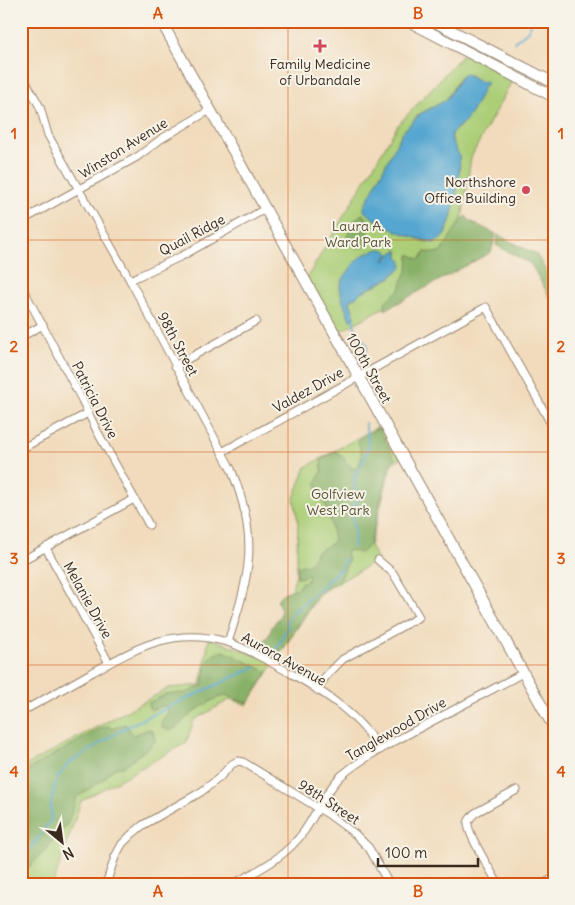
<svg xmlns="http://www.w3.org/2000/svg" width="575" height="905" viewBox="0 0 575 905" font-family="Delius,sans-serif">
<style>
.green{fill:#abce77;stroke:#737c4a;fill-rule:evenodd}
.forest{fill:#88b168;stroke:#626e43}
.water{fill:#55a6d0;stroke:#486877}
.lines{fill:none;stroke-linecap:round;stroke-linejoin:round}
.stream{stroke:#55a6d0;stroke-width:2}
.street-casing{stroke:#96826d;stroke-width:9}
.secondary-casing{stroke:#96826d;stroke-width:12}
.street{stroke:#fff;stroke-width:7}
.secondary{stroke:#fff;stroke-width:10}
.grid{fill:none;stroke:#d7540e;stroke-width:1;stroke-opacity:0.55}
.poi-dot{fill:#d1495b;stroke:#f7f3e8;stroke-width:2}
.labels{text-anchor:middle;dominant-baseline:central;stroke-width:4;stroke-linejoin:round;paint-order:stroke}
.poi-label{font-size:14px;fill:#3b2a1e;stroke:#f7f3e8}
.street-label{font-size:14px;fill:#3b2a1e;stroke:#f7f3e8}
.park-label{font-size:14px;fill:#575334;stroke:#f7f3e8}
.neatline{fill:none;stroke:#d7540e;stroke-width:2}
.grid-label{font-size:16px;text-anchor:middle;font-weight:bold;fill:#d7540e}
</style>
<rect width="100%" height="100%" fill="#f7f3e8"/>
<filter id="ink" filterUnits="userSpaceOnUse"><feTurbulence type="fractalNoise" baseFrequency=".02" numOctaves="2"/><feDisplacementMap in="SourceGraphic" scale="10" xChannelSelector="R" yChannelSelector="G"/><feConvolveMatrix kernelMatrix="1 2 1 2 8 2 1 2 1" color-interpolation-filters="sRGB"/></filter>
<filter id="wash" filterUnits="userSpaceOnUse"><feTurbulence type="fractalNoise" baseFrequency=".0096" numOctaves="4" result="noise"/><feDisplacementMap in="SourceGraphic" scale="20" xChannelSelector="R" yChannelSelector="G"/><feGaussianBlur stdDeviation="1.12" result="paint"/><feColorMatrix in="noise" values="0 0 0 0 0 0 0 0 0 0 0 0 0 0 0 0 0 1.4 0 .05"/><feComposite in="paint" operator="in"/></filter>
<g filter="url(#wash)">
<rect width="100%" height="100%" fill="#f1dbbc"/>
<!-- green -->
<g class="green">
<path d="M466,51L514,77L471,157L455,269L335,334L305,281L398,125ZM461,75H469L483,83L486,81C479,96 474,113 462,124C459,128 453,130 452,135C450,142 458,150 459,157C461,172 453,219 446,232C443,236 438,240 435,243L422,241L375,220L364,207L402,133L418,115L446,100ZM377,249L383,251L386,257L385,261L393,252L398,251L397,272C387,283 369,286 357,295L358,296L353,297L350,302L355,317L350,320L343,300L340,285L343,279L356,262Z"/>
<path d="M384,423L403,457L392,463L370,546L378,560L320,593L247,705L231,699L194,720L186,743L81,801L53,884H21V768L169,688L201,685L209,638L261,657L285,619L296,573L298,522L294,498L306,467Z"/>
</g>
<!-- forest -->
<g class="forest">
<path d="M362,214L373,224L366,228L371,238C364,252 356,248 346,241C349,230 352,221 362,214Z"/>
<path d="M466,216L470,221L496,234L491,252L385,310V302L400,289L403,279L408,270L409,256L410,254L418,259L421,258L425,252L440,253C447,244 459,220 466,216Z"/>
<path d="M498,235L536,254L554,284V305L531,264L496,245Z"/>
<path d="M378,428L395,459L390,463L369,545L361,553L348,550L346,554L349,560L340,580L318,592L286,645L275,656L261,648C262,641 265,640 269,635C271,632 271,627 274,624C283,613 282,613 277,600C284,590 288,592 298,588L302,582L307,581L309,576L308,574L301,578L297,577V567L308,564L312,561L316,552L331,544L334,539L327,508L318,492L316,483L322,471L321,460L335,451C344,456 347,466 355,469C366,457 360,453 358,440Z"/>
<path d="M224,651L268,672L251,699L247,703L225,695C213,699 200,707 190,715C181,721 179,730 168,730L162,727L161,722L168,712V706H162L151,710L147,704L166,694L186,693L203,685C206,669 204,654 224,651Z"/>
<path d="M125,724L133,735L149,729L153,731L155,741L153,744L123,767C116,766 107,773 104,779L77,797L67,825L57,834L47,849L21,875V795L28,790L26,782L29,769L101,728L109,726L111,729Z"/>
</g>
<!-- water -->
<g class="water">
<path d="M463,74L469,75L483,83L486,80L487,84L484,86C479,98 474,110 466,120C462,125 455,128 452,134C449,142 458,149 459,156C462,173 453,220 444,236C441,239 438,241 435,243C414,239 380,226 364,211V207L402,133L420,114L446,100Z"/>
<path d="M381,249L386,250L390,254L385,258V261L393,252L398,250V257L402,261V267L391,277L360,293L355,298L353,297L350,302L355,317L351,321C347,314 340,295 340,287C340,281 354,263 359,258C363,255 375,249 381,249Z"/>
</g>
<g class="lines">
<!-- stream -->
<g class="stream">
<path d="M514,42L528,31L531,21"/>
<path d="M353,318L356,331L367,345V352"/>
<path d="M353,547L355,532L351,512L359,497C346,470 364,471 368,447C369,439 366,431 365,423"/>
<path d="M276,649L288,627L286,622L289,617L341,568L345,559"/>
<path d="M21,854L29,850L51,820V802L57,778L68,764L126,727L255,667"/>
</g>
</g>
</g>
<g filter="url(#ink)">
<g class="lines">
<!-- street casing -->
<g class="street-casing">
<g id="street">
<path d="M21,73L40,107L48,135L130,280L231,469C260,539 250,574 228,642"/>
<path d="M21,221L137,157L161,139L210,110"/>
<path d="M130,280L182,256L265,209"/>
<path d="M21,285L82,400L97,431L149,525"/>
<path d="M21,337L43,325"/>
<path d="M175,366L256,321"/>
<path d="M21,449L88,413"/>
<path d="M222,452L486,307L554,429"/>
<path d="M46,548L109,663"/>
<path d="M21,561L134,499"/>
<path d="M317,690L326,676L343,659L419,617L393,573L378,560"/>
<path d="M21,712C45,699 68,686 91,673C137,648 173,626 227,642C250,649 271,663 292,674C327,694 359,715 380,750"/>
<path d="M106,884L115,857L122,844L132,834L143,825L201,792L219,778L232,764L238,761L243,762L328,814L355,834L369,848L389,884"/>
<path d="M233,884C261,869 287,856 305,830C317,812 326,791 341,776C362,758 388,745 412,732C449,712 486,693 523,673"/>
<path d="M498,884C492,872 467,834 468,823C469,819 472,816 475,813L517,790"/>
<path d="M543,884L554,878"/>
</g>
</g>
<!-- secondary casing -->
<g class="secondary-casing">
<g id="secondary">
<path d="M161,21L554,728"/>
<path d="M408,21L554,97"/>
<path d="M433,21L554,83"/>
</g>
</g>
<!-- street -->
<use href="#street" class="street"/>
<!-- secondary -->
<use href="#secondary" class="secondary"/>
</g>
</g>
<!-- grid -->
<path class="grid" d="M288,21V884M21,240H554M21,452H554M21,665H554"/>
<!-- markers -->
<g class="poi-dot">
<path d="M317.5 38.5h5v5h5v5h-5v5h-5v-5h-5v-5h5z"/>
<circle cx="526" cy="190" r="5"/>
</g>
<g class="labels">
<!-- poi labels -->
<g class="poi-label">
<text x="320" y="64">Family Medicine<tspan x="320" dy="16">of Urbandale</tspan></text>
<text x="516" y="182" text-anchor="end">Northshore<tspan x="516" dy="16">Office Building</tspan></text>
</g>
<!-- street labels -->
<g class="street-label">
<text transform="translate(123 148) rotate(-32)">Winston Avenue</text>
<text transform="translate(192 235) rotate(-28)">Quail Ridge</text>
<text transform="translate(178 344) rotate(62)">98th Street</text>
<text transform="translate(369 368) rotate(61)">100th Street</text>
<text transform="translate(308 390) rotate(-29)">Valdez Drive</text>
<text transform="translate(95 400) rotate(63)">Patricia Drive</text>
<text transform="translate(88 600) rotate(61)">Melanie Drive</text>
<text transform="translate(284 659) rotate(29)">Aurora Avenue</text>
<text transform="translate(396 729) rotate(-30)">Tanglewood Drive</text>
<text transform="translate(329 802) rotate(33)">98th Street</text>
</g>
<!-- park labels -->
<g class="park-label">
<text x="358" y="226">Laura A.<tspan x="358" dy="16">Ward Park</tspan></text>
<text x="338" y="494">Golfview<tspan x="338" dy="16">West Park</tspan></text>
</g>
</g>
<!-- margin -->
<rect width="575" height="905" fill="none" stroke="#f7f3e8" stroke-width="55"/>
<!-- north arrow -->
<g transform="translate(62 842) rotate(151)" stroke="#f7f3e8" stroke-width="4" paint-order="stroke">
<path d="M0-4L9 19L0 12L-9 19Z" fill="#3b2a1e"/>
<text y="-8" font-size="14" font-weight="bold" text-anchor="middle" fill="#3b2a1e">N</text>
</g>
<!-- scale -->
<path d="M378 858v8h100v-8" fill="none" stroke="#3b2a1e" stroke-width="2.5"/>
<text x="385" y="858" font-size="15" fill="#3b2a1e" stroke="#f7f3e8" stroke-width="4" paint-order="stroke">100 m</text>
<rect x="28" y="28" width="520" height="850" class="neatline"/>
<g class="grid-label">
<text x="158" y="19">A</text>
<text x="418" y="19">B</text>
<text x="14" y="139">1</text>
<text x="561" y="139">1</text>
<text x="14" y="352">2</text>
<text x="561" y="352">2</text>
<text x="14" y="564">3</text>
<text x="561" y="564">3</text>
<text x="14" y="777">4</text>
<text x="561" y="777">4</text>
<text x="158" y="897">A</text>
<text x="418" y="897">B</text>
</g>
</svg>
